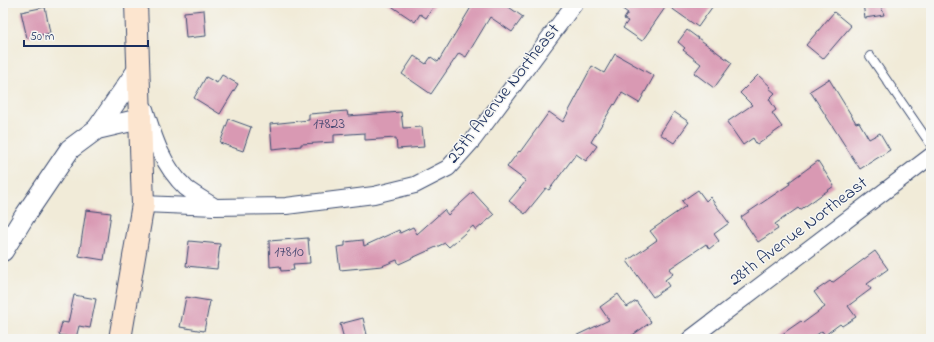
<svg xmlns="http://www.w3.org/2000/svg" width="934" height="342" viewBox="0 0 934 342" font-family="'Indie Flower',sans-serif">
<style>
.building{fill:#d999b3}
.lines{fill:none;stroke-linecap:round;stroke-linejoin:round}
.service-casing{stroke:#3b4b70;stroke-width:10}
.minor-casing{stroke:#3b4b70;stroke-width:18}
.tertiary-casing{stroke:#3b4b70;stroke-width:22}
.secondary-casing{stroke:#3b4b70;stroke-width:24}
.service{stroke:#fff;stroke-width:8}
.minor{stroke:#fff;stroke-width:16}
.tertiary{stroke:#fff;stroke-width:20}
.secondary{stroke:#fce5cf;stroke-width:22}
.labels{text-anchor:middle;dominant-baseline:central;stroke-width:3;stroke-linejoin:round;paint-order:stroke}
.number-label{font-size:16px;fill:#4a4a73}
.street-label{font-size:18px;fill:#1b2f5e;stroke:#f6f6f2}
</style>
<rect width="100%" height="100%" fill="#f6f6f2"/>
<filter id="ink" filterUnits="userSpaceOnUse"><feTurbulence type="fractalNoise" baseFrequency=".025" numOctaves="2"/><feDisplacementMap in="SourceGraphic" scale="8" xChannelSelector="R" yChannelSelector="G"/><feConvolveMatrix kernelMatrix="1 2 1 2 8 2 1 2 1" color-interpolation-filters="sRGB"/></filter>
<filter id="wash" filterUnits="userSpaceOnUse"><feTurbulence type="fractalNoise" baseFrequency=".012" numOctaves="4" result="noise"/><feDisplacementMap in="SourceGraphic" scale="16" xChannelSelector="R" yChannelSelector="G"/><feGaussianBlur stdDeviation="0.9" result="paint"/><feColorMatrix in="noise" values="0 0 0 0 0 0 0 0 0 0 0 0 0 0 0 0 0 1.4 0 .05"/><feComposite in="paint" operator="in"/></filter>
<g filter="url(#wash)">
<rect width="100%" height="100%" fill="#f1ebd8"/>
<g id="blocks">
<!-- building -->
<g class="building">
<path d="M387,3H436L426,18L420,14L415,22Z"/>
<path d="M471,3H503L523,17L512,32L490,17L466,57L459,53L431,94L402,74L414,56L426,64L431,57L438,62L473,4Z"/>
<path d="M614,3H715L698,27L667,5L642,41L623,28L628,21L624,19L628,13Z"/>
<path d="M863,3H880L884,15L865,18Z"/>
<path d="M45,7L50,33L27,38L21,12Z"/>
<path d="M204,10L206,36L186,38L184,12Z"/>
<path d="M834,12L851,26L823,59L806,45Z"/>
<path d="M687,30L732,63L714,88L694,73L701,64L683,50L685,48L678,42Z"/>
<path d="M615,54L654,76L639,103L622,93L615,105L614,104L591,142L597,146L586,161L576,154L549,190L546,188L525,214L509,201L526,181L507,167L519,151L520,152L549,112L563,122L578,94H577L592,66L604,73Z"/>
<path d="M222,75L238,84L220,114L194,98L206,77L217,83Z"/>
<path d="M758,75L771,87L769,88L775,93L769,99L776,110L772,113L782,127L757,145L753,138L743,145L727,122L752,105L740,93Z"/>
<path d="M829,79L856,123L859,122L869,139L880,133L890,150L860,169L810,91Z"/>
<path d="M347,111L348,116L401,112L403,128L422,127L424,147L397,149L396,138L365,140V133L334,135V142L301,144V146L272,149L270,124L309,120V114Z"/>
<path d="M674,112L689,122L674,143L660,134Z"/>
<path d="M229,119L251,127L243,151L220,143Z"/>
<path d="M818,161L834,186L800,210L798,208L775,224L778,229L758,242L741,217L790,184L789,182Z"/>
<path d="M698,190L706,201L710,197L729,223L714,234L719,241L709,249L706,244L669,269L673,274L665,280L669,286L653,297L627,261L657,240L650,231L686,206L682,201Z"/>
<path d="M473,192L494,215L476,230L473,226L449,247L445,243L399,264L397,260L382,266L340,270L337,247L345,246V242L363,240L364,246L399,230L400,233L413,227L417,234L444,210L448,215Z"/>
<path d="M86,210L111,213L104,260L79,256Z"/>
<path d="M308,238L310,263L293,264L294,270L281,271L280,266L270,267L269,241Z"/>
<path d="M189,241L220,244L217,269L186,266Z"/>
<path d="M875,251L888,269L867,284L871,289L848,306L856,317L842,326L840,324L825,335L822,331L811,339H775L801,321L803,323L825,307L814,292L830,281L832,283Z"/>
<path d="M618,294L627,307L636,301L651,322L627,339H569L609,320L600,307Z"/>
<path d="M74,295L96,299L90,328L79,326L76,338L59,335L62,322L68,323Z"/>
<path d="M186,297L210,301L204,331L180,327Z"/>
<path d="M363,318L368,339H344L340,324Z"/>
</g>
</g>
</g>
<g filter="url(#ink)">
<use href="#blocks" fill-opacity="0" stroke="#3b4b70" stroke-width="1"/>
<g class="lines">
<!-- service casing -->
<g class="service-casing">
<path id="service" d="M870,56L931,145"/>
</g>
<!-- minor casing -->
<g class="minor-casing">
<g id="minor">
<path d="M145,109C154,138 163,167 186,188C195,195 206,201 215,207"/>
<path d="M143,204L215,207L286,206L374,195L415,185L448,168L473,140L575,3"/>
<path d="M690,339L931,156"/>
</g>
</g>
<!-- tertiary casing -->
<g class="tertiary-casing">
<g id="tertiary">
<path d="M97,129L139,68"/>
<path d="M3,251L24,217L70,149L97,129L140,119"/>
</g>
</g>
<!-- secondary casing -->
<g class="secondary-casing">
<path id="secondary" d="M120,339L143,204L136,3"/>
</g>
<!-- service -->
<use href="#service" class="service"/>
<!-- minor -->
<use href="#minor" class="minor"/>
<!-- tertiary -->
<use href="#tertiary" class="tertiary"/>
<!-- secondary -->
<use href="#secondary" class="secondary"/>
</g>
</g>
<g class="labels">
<!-- number labels -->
<g class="number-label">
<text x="329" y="124">17823</text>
<text x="289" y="252">17810</text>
</g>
<!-- street labels -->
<g class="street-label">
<text transform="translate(504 94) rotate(-52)">25th Avenue Northeast</text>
<text transform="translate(799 232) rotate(-37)">28th Avenue Northeast</text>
</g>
</g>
<!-- margin -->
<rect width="934" height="342" fill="none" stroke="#f6f6f2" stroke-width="16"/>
<!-- scale -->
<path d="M24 40v6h124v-6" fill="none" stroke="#1b2f5e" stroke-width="2"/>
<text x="30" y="40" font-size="12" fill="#1b2f5e" stroke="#f6f6f2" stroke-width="3" paint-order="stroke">50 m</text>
</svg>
